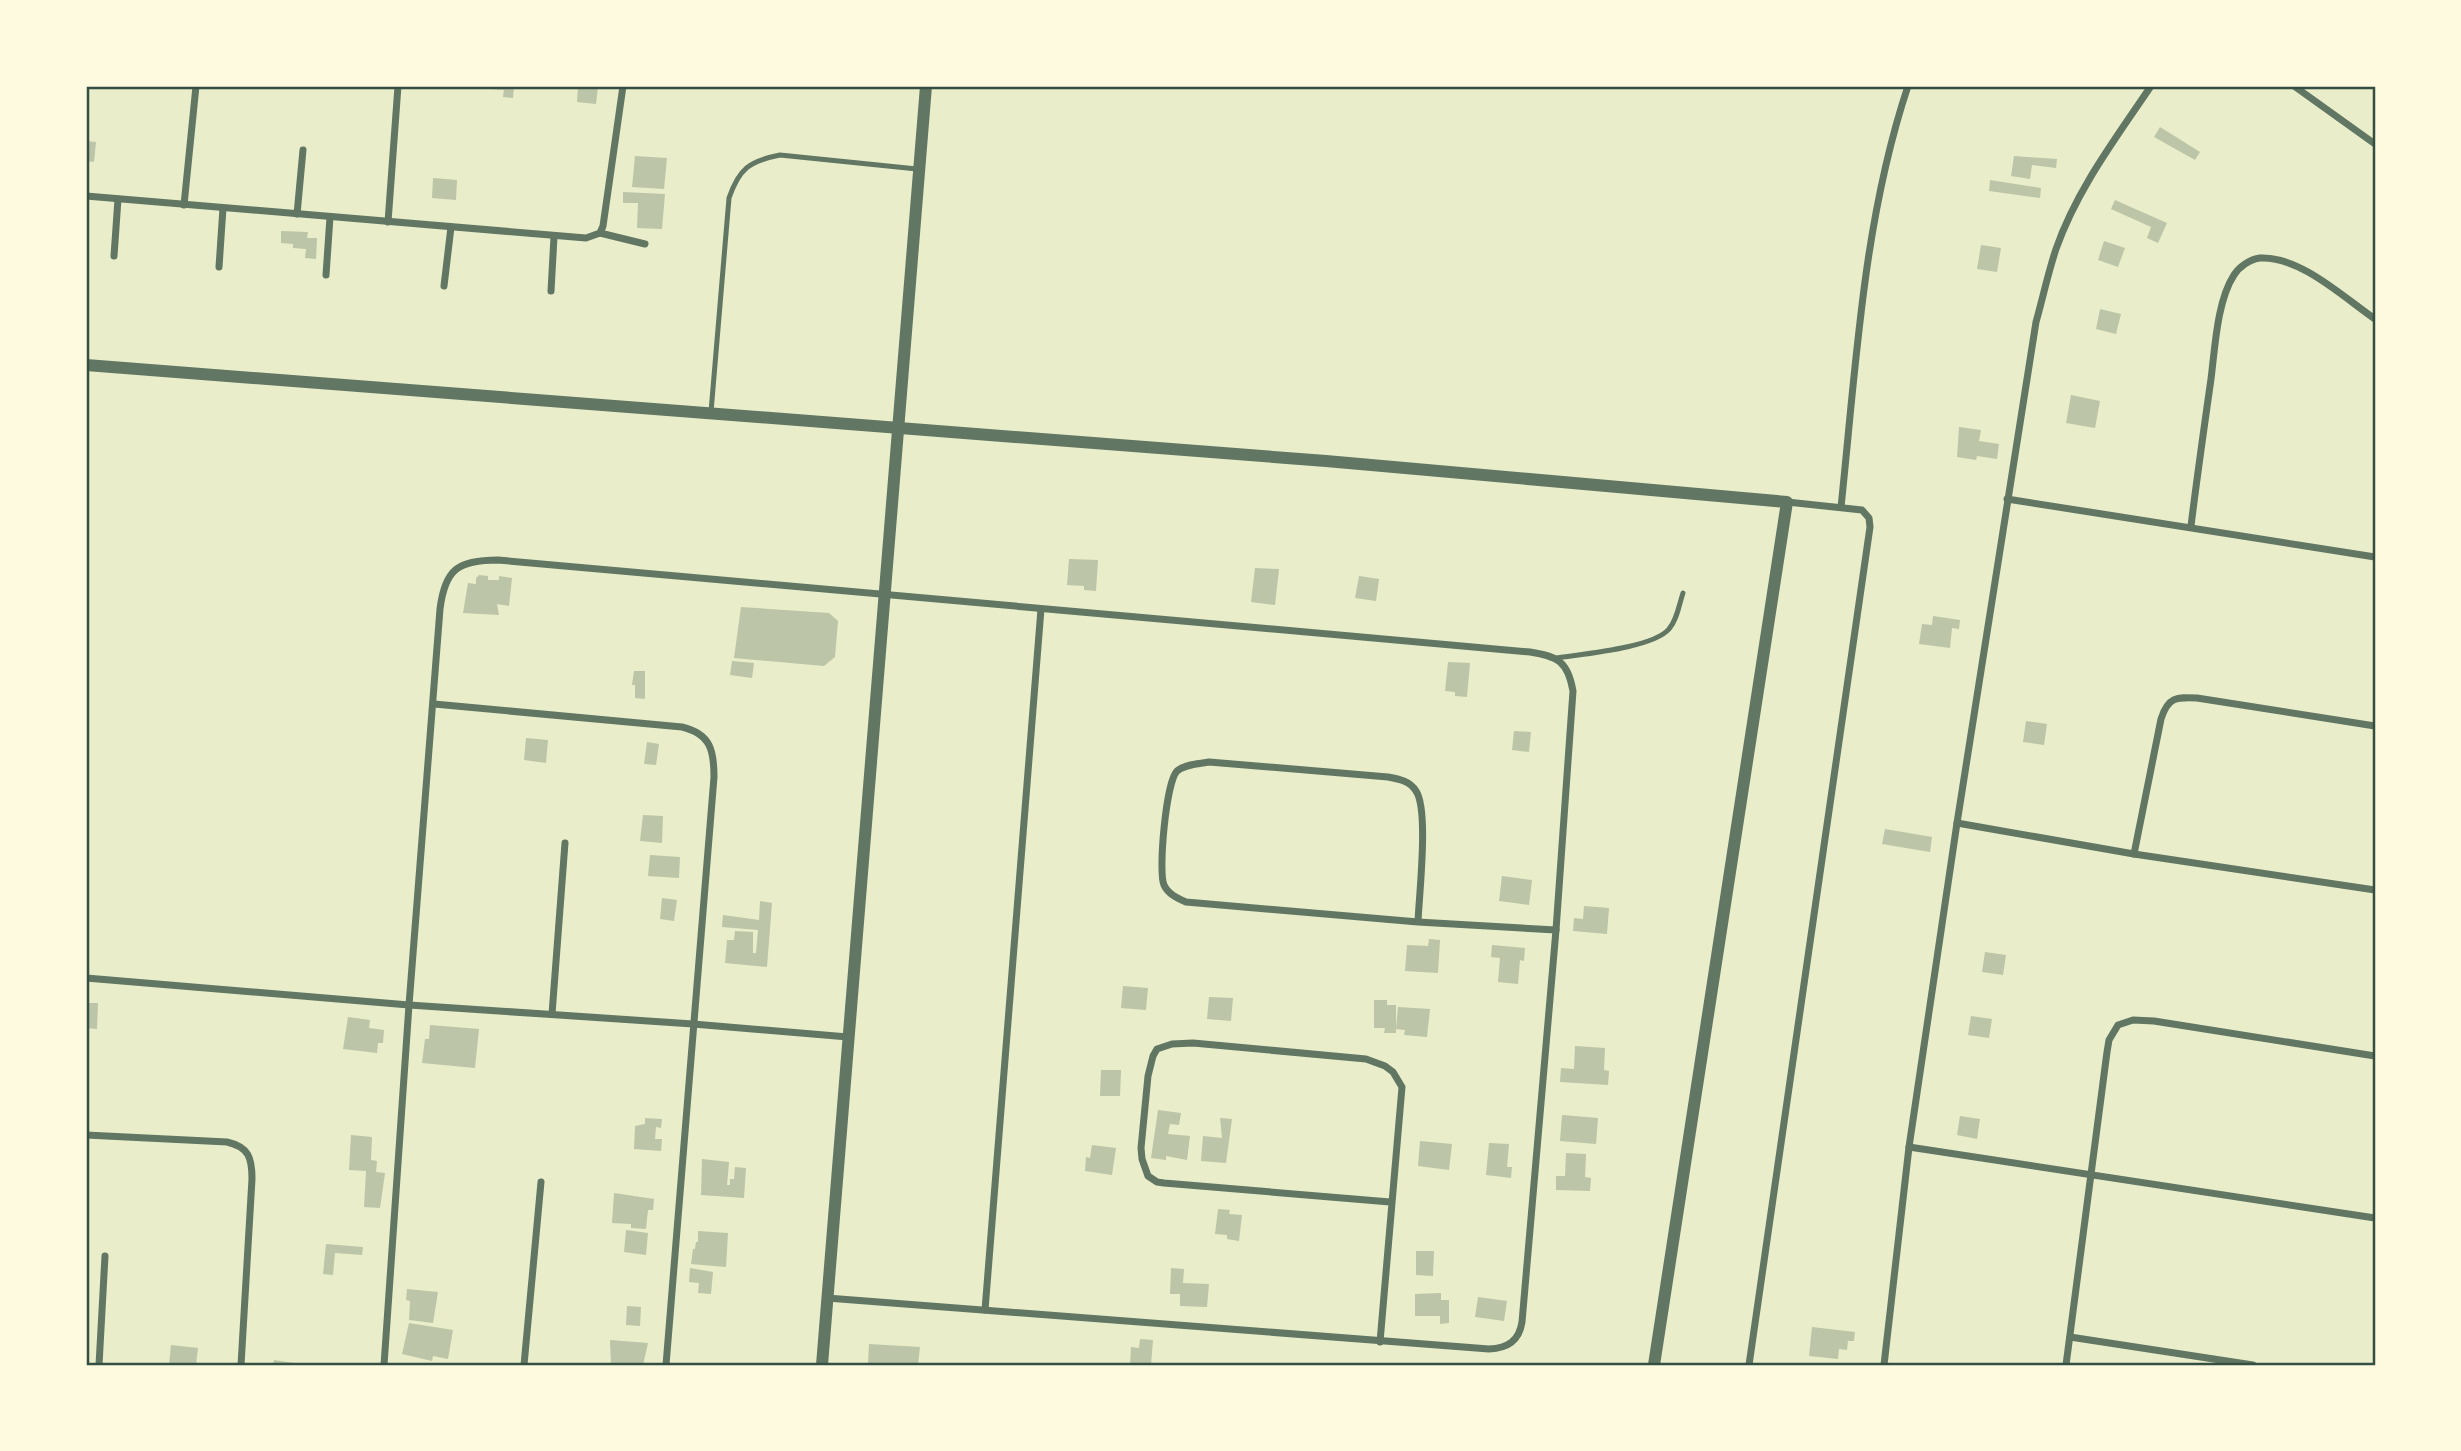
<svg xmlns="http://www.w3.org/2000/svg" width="2461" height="1451" viewBox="0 0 2461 1451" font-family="Helvetica,sans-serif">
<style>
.building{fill:#bcc5a7}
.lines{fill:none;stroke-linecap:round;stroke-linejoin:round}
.service{stroke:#617663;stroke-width:5}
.minor{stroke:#617663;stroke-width:7}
.tertiary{stroke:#617663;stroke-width:12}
.neatline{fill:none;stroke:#344e41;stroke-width:2.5}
</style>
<rect width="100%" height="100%" fill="#e9edc9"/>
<!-- building -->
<g class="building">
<path d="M477,86H514L513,98L503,97L504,90L477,88Z"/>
<path d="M578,86H598L596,104L577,102Z"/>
<path d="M2160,127L2200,152L2195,160L2154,137Z"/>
<path d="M86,141L96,142L94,162L86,161Z"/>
<path d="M635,156L667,158L664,189L632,187Z"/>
<path d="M2014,156L2057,159L2056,168L2032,165L2030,179L2011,176Z"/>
<path d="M433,178L457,180L456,200L432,198Z"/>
<path d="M1990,180L2041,188L2040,198L1989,191Z"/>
<path d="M623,192L665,194L662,229L637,228L638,203H623Z"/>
<path d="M2115,200L2167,223L2158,243L2147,238L2151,227L2111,209Z"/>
<path d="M281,231L308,232L307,238H317L316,259L305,258L306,249L293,248V244L281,243Z"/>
<path d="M2104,241L2125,248L2118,267L2098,260Z"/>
<path d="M1981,245L2001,248L1997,272L1977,269Z"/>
<path d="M2100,309L2121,314L2116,334L2096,329Z"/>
<path d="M2071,395L2100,401L2095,428L2066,423Z"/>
<path d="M1959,427L1981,430L1979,441L1999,444L1997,459L1977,456L1976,460L1957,457Z"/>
<path d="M1069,559L1098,560L1096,591L1084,590V586L1067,585Z"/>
<path d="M1255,568L1279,569L1275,605L1251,602Z"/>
<path d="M479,575L488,576V580H499V576L512,578L509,606L497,604L499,615L463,613L468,583L476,584V578Z"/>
<path d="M1359,576L1379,579L1376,601L1355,598Z"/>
<path d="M741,607L829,613L838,621L835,657L824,666L734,658Z"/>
<path d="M1933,616L1960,620L1959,629L1952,628L1950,648L1919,644L1922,624L1932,625Z"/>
<path d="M732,661L754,663L752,678L730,675Z"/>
<path d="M1448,662L1470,663L1467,697L1455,696V692L1445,691Z"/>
<path d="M634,671H645V699L635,698V685H632Z"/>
<path d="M2026,721L2047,724L2044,745L2023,742Z"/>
<path d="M1514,731L1531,732L1529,752L1512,750Z"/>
<path d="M526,738L548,740L546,763L524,760Z"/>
<path d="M647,742L659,744L656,765L644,764Z"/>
<path d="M643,815L663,816L662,843L640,841Z"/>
<path d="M1885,829L1932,837L1930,852L1882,844Z"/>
<path d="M650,855L680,857L679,878L648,876Z"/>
<path d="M1502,876L1532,880L1529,905L1499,901Z"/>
<path d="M662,898L677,900L674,921L660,919Z"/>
<path d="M760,901L772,903L767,967L725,963L727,940H734L735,931L753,932V953H756L758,930L722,927L723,915L759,920Z"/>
<path d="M1584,906L1609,908L1607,934L1573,931L1574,918L1583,919Z"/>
<path d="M1429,939L1440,940L1438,973L1405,971L1407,945L1428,946Z"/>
<path d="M1492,945L1525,948L1524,961L1520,960L1518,984L1498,982L1500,958L1491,957Z"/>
<path d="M1985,952L2006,955L2003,975L1982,972Z"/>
<path d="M1123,986L1148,988L1146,1010L1121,1008Z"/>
<path d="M1209,997L1233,998L1231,1021L1207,1019Z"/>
<path d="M1374,1000H1387V1005H1396V1033H1384L1385,1028H1374Z"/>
<path d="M86,1003H98L97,1029L86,1028Z"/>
<path d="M1398,1007L1430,1009L1427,1037L1404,1035L1405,1030L1396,1029Z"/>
<path d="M1971,1016L1992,1019L1989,1038L1968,1035Z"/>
<path d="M348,1017L370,1020L369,1028L384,1030L383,1043H378L377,1053L343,1049Z"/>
<path d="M430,1025L479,1029L475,1068L422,1063L425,1039H429Z"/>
<path d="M1575,1046L1605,1048L1604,1070L1609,1071L1608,1085L1560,1082L1561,1068L1574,1069Z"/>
<path d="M1101,1070H1121L1120,1096H1100Z"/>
<path d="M1158,1110L1181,1113L1179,1125L1170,1124L1168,1134L1190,1136L1187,1160L1166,1156V1160L1151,1158Z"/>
<path d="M1562,1115L1598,1118L1596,1144L1560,1141Z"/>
<path d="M1960,1116L1980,1119L1977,1139L1957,1135Z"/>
<path d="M645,1118L662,1119L661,1128L656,1127L655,1139H662L661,1151L634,1149L635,1126L645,1124Z"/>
<path d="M1220,1118L1232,1119L1226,1163L1201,1161L1203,1136L1222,1138Z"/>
<path d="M351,1135L372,1137L371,1160L377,1161L376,1172L385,1173L380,1208L364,1207L366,1171L349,1170Z"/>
<path d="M1420,1141L1452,1144L1449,1170L1418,1166Z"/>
<path d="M1489,1143L1509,1144L1507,1167H1512L1511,1178L1486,1175Z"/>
<path d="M1092,1145L1116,1148L1112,1175L1085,1171L1086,1157L1090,1158Z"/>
<path d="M1566,1153L1586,1154L1585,1177L1591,1178L1590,1191L1556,1190V1176H1565Z"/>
<path d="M702,1159L729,1162L727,1185H730V1179H734L735,1167L746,1168L744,1198L701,1195Z"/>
<path d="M614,1193L654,1199L653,1210H648L646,1229L631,1228V1224L612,1223Z"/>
<path d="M1218,1209L1230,1210L1229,1214L1242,1215L1239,1241L1227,1239V1235L1215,1234Z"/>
<path d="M626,1230L648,1233L646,1255L624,1252Z"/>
<path d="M698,1231L728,1233L726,1267L691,1264L693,1249H695L696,1242H698Z"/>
<path d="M326,1244L363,1247L362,1255L335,1253L333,1275L323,1274Z"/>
<path d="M1416,1251H1434L1433,1276L1416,1275Z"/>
<path d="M690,1268L713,1272L711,1294L698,1293L699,1283L689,1282Z"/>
<path d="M1171,1268L1184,1269L1183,1283L1209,1284L1207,1307L1180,1306V1294H1170Z"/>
<path d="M407,1289L438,1292L433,1323L409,1320L410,1301L406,1300Z"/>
<path d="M1441,1293V1300H1449V1323L1440,1324V1316H1415V1294Z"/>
<path d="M1478,1297L1507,1301L1504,1321L1475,1317Z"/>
<path d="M627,1306L641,1307L640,1326L626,1325Z"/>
<path d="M409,1323L453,1330L448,1359L433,1356L432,1361L402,1354Z"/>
<path d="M1812,1327L1855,1332L1854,1341H1848L1847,1350L1839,1349L1838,1359L1809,1356Z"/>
<path d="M1140,1339L1153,1340L1151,1365H1130L1131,1347L1139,1348Z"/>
<path d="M610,1340L648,1343L643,1365H611Z"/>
<path d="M869,1344L920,1347L918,1365H868Z"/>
<path d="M171,1345L198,1348L196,1365H169Z"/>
<path d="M274,1360L294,1363V1365H273Z"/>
</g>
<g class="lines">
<!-- service -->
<g class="service">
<path d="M711,412L729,198C739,169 749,161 780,155L917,169"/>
<path d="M1557,658C1582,654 1653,648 1669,629C1677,620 1679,605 1683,593"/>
</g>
<!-- minor -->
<g class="minor">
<path d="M2294,86L2375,144"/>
<path d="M86,196L586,238L600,233L603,226L623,86"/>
<path d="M184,205L196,86"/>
<path d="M297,214L303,150"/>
<path d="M388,222L398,86"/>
<path d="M600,233L645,244"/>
<path d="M114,256L118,199"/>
<path d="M219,267L223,208"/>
<path d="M326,275L330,217"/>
<path d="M444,286L451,227"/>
<path d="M551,291L554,237"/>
<path d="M2007,499L2375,557"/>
<path d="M1841,507C1856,366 1863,221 1908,86"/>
<path d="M2191,526C2197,477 2204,428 2211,379C2215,348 2217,301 2234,275C2239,267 2250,259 2260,258C2300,256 2343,297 2375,319"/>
<path d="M434,704L682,727C711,734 714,751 714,777L666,1365"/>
<path d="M1957,823L2134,854L2375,890"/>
<path d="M2134,854L2161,719C2168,697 2176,697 2197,698L2375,726"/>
<path d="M1418,922C1419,895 1429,810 1416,791C1410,781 1399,779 1388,777L1209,762C1198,764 1185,764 1177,771C1166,782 1158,872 1164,885C1168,894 1177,898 1186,902L1418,922L1556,930"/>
<path d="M86,978L409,1005L693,1024L848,1037"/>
<path d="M552,1014L565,843"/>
<path d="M86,1135L227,1142C249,1147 252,1158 252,1179L241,1365"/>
<path d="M1909,1147L2375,1218"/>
<path d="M985,1310L1041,609"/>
<path d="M2070,1337L2253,1365"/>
<path d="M1380,1342L1402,1087L1393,1072L1385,1066L1366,1059L1193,1043L1172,1044L1157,1049L1153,1056L1148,1076L1141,1148L1142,1159L1148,1176L1157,1182L1164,1183L1390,1202"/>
<path d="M99,1365L105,1256"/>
<path d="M384,1365L409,1005L440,609C445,569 458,560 498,560L1530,652C1558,656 1568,662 1573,691L1556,930L1522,1322C1519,1341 1508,1348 1489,1349L827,1298"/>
<path d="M524,1365L541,1182"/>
<path d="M1749,1365L1870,527L1869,518L1862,510L1787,502"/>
<path d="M1884,1365L1909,1147L1957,823L2036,322C2043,297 2048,273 2056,249C2077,189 2116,138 2151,86"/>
<path d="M2066,1365L2107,1052L2109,1040L2118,1025L2133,1020L2154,1021L2375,1056"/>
</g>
<!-- tertiary -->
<g class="tertiary">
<path d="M86,365L1326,461L1787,502L1654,1365"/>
<path d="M822,1365L926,86"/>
</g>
</g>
<!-- border -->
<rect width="2461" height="1451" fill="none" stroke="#fefae0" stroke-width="175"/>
<rect x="88" y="88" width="2286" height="1276" class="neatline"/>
</svg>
